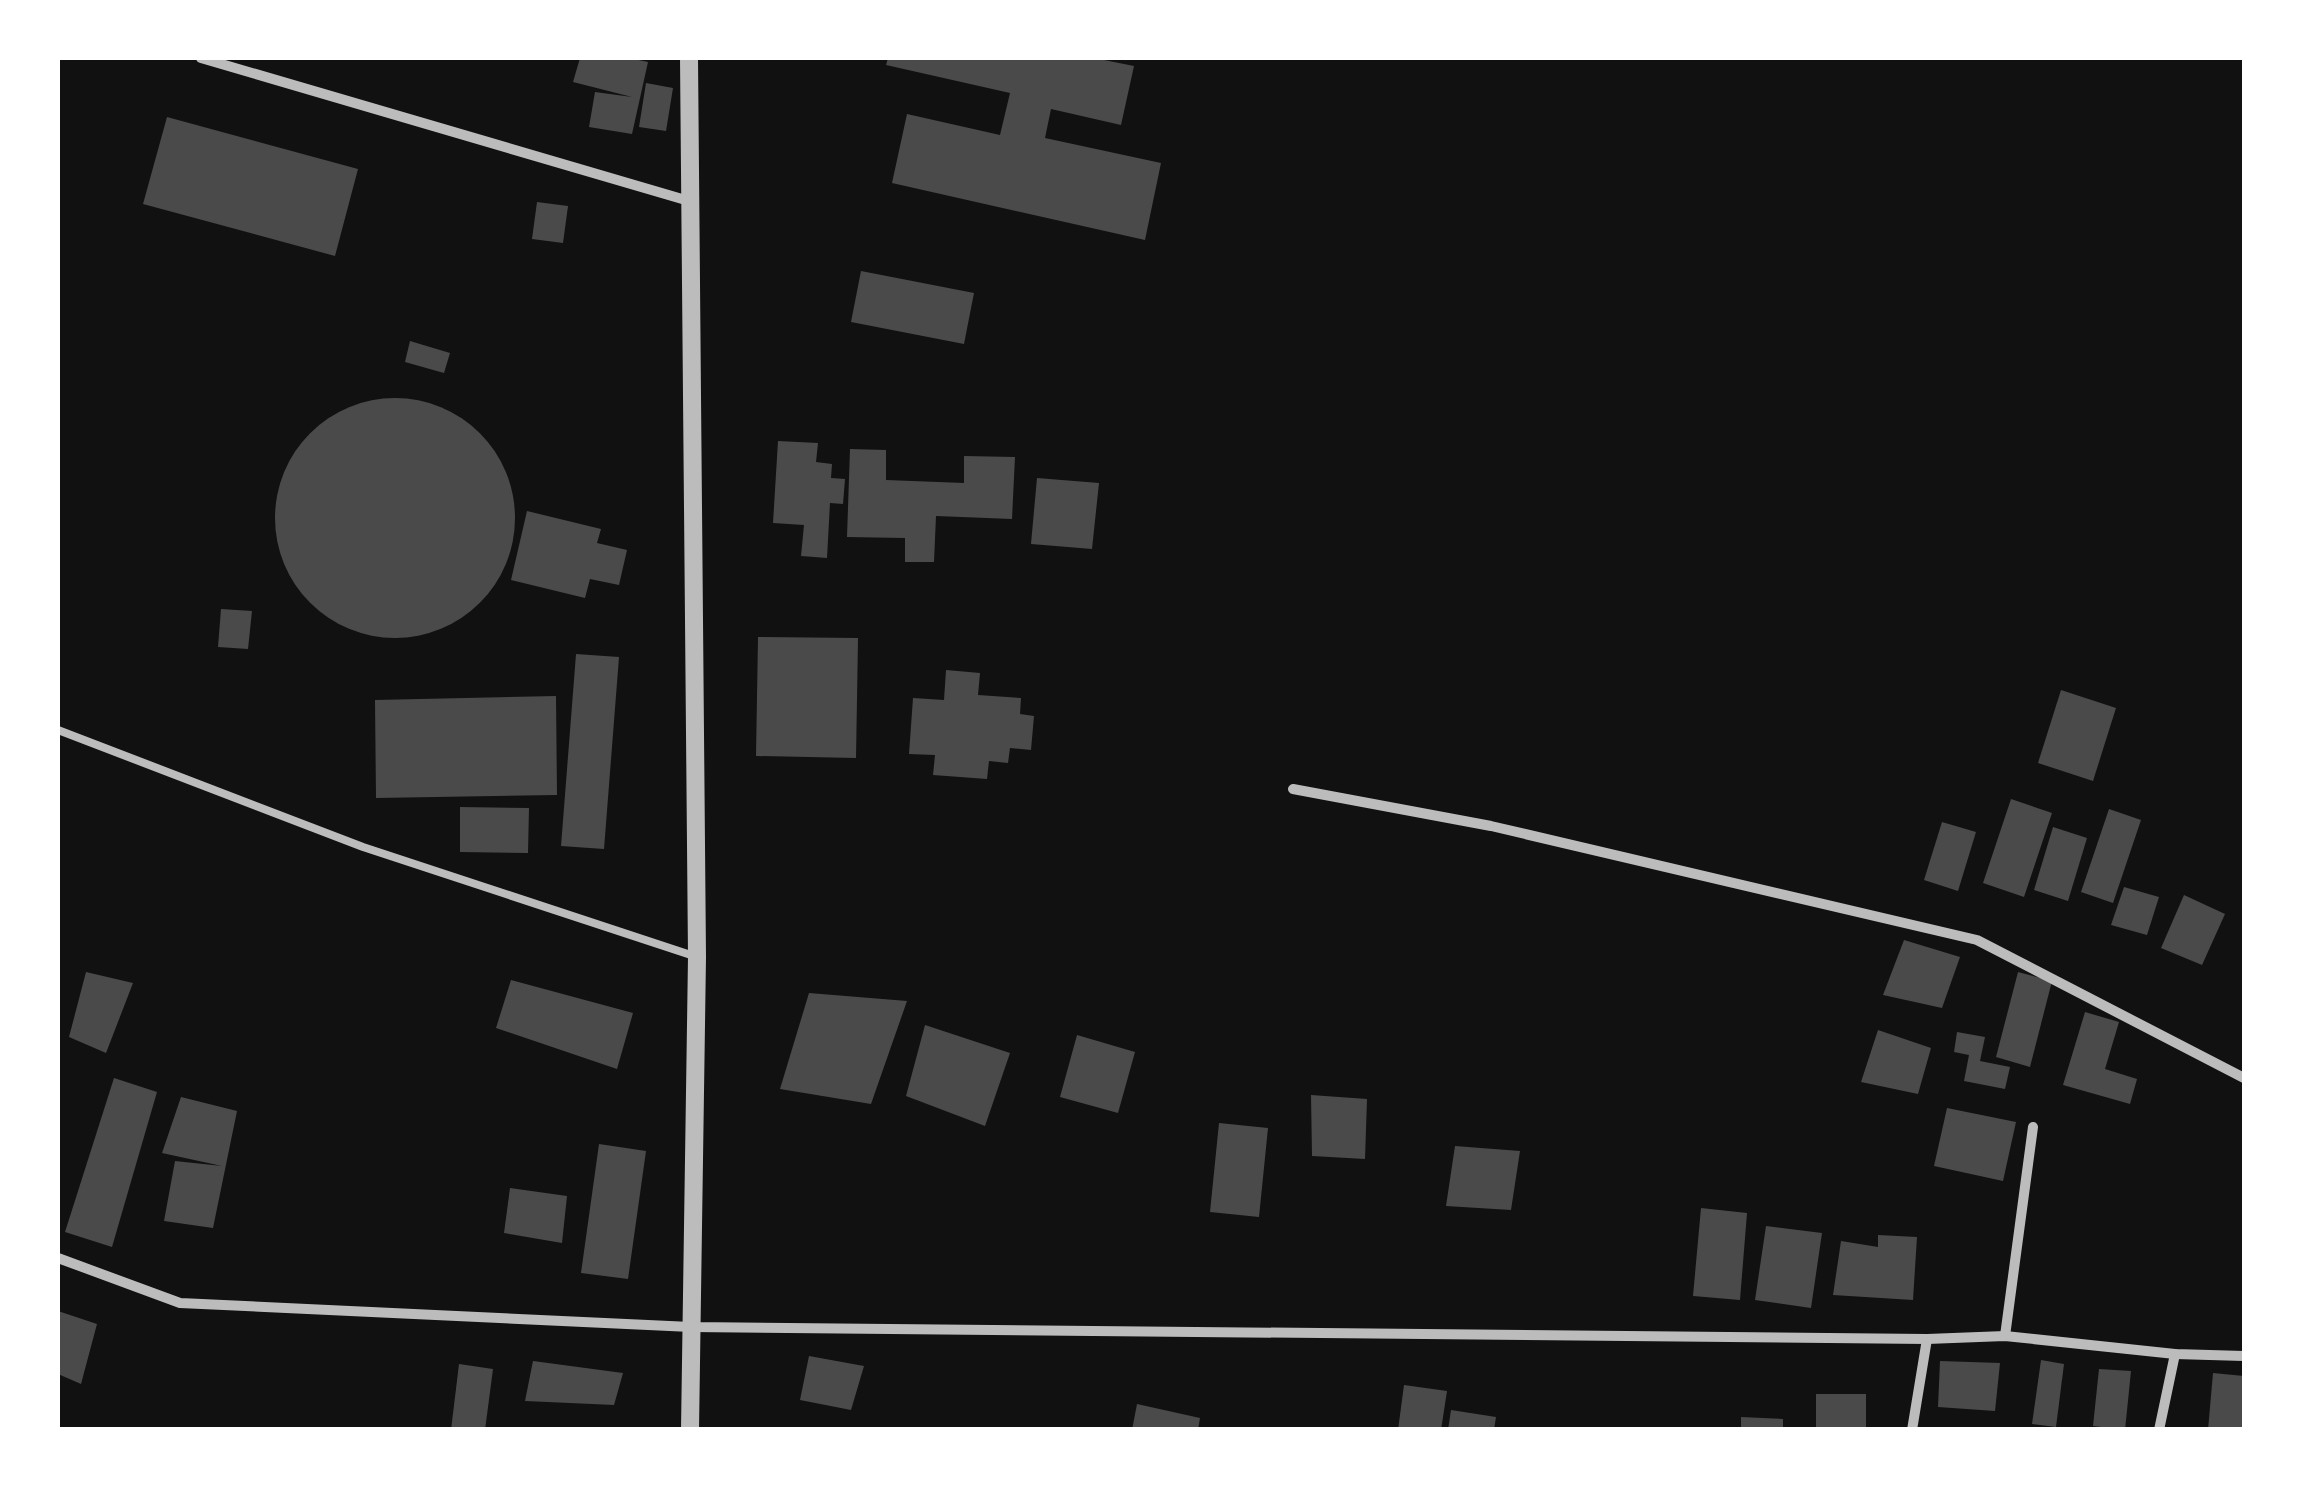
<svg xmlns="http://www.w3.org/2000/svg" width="2302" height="1487" viewBox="0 0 2302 1487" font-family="'Roboto Serif',serif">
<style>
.building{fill:#4a4a4a}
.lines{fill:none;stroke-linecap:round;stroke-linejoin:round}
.service{stroke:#bcbcbc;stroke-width:8}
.minor{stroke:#bcbcbc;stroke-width:10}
.tertiary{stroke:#bcbcbc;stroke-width:18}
</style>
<rect width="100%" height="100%" fill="#111"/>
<!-- building -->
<g class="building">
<path d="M580,58H629L648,62L632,134L589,127L595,92L632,97L573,82Z"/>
<path d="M888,58H1094L1134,66L1121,125L1051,109L1045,138L1161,163L1145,240L892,183L907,114L1000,135L1010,93L886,65Z"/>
<path d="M646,83L673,88L666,131L639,127Z"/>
<path d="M167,117L358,169L335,256L143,204Z"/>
<path d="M537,202L568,206L563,243L532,239Z"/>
<path d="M861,271L974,293L964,344L851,322Z"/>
<path d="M410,341L450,353L444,373L405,362Z"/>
<circle cx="395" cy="518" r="120"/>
<path d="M778,441L818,443L816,462L832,464L831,478L845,479L843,504L830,503L827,558L801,556L804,525L773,523Z"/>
<path d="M850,449L886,450V480L964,483V456L1015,457L1012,519L936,516L934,562H905V538L847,537Z"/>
<path d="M1037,478L1099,483L1092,549L1031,544Z"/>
<path d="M527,511L601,529L597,543L627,550L619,585L590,579L585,598L511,580Z"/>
<path d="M221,609L252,611L248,649L218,647Z"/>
<path d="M758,637L858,638L856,758L756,756Z"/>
<path d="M576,654L619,657L604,849L561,846Z"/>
<path d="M946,670L980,673L978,695L1021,698L1020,714L1034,716L1031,750L1010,748L1008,763L989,761L987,779L933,775L935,755L909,754L913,698L944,700Z"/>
<path d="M2061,690L2116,708L2093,781L2038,763Z"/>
<path d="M556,696L557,795L376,798L375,700Z"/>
<path d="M2011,799L2052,813L2024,897L1983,883Z"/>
<path d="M460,807L529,808L528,853L460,852Z"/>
<path d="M2109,809L2141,820L2113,903L2081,892Z"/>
<path d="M1942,822L1976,832L1958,891L1924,880Z"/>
<path d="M2053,827L2087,838L2068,901L2034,890Z"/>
<path d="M2124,887L2159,897L2147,935L2111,925Z"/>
<path d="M2184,895L2225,914L2202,965L2161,948Z"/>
<path d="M1904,940L1960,957L1942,1008L1883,995Z"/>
<path d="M86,972L133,983L106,1053L69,1037Z"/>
<path d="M2018,972L2052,981L2030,1067L1996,1057Z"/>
<path d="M511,980L633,1013L617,1069L496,1028Z"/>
<path d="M809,993L907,1001L871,1104L780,1089Z"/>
<path d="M2085,1012L2119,1022L2105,1069L2137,1079L2130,1104L2063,1085Z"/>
<path d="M925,1025L1010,1053L985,1126L906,1096Z"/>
<path d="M1878,1030L1931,1048L1918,1094L1861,1082Z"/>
<path d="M1957,1032L1985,1037L1980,1061L2010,1067L2005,1089L1964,1081L1969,1055L1954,1052Z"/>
<path d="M1077,1035L1135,1052L1118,1113L1060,1097Z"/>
<path d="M114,1078L157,1092L112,1247L65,1232Z"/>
<path d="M1311,1095L1367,1099L1365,1159L1312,1156Z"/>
<path d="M181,1097L237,1111L213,1228L164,1221L175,1161L222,1166L162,1153Z"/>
<path d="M1947,1108L2016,1122L2003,1181L1934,1166Z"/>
<path d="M1219,1123L1268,1128L1259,1217L1210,1212Z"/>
<path d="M599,1144L646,1151L628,1279L581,1273Z"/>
<path d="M1455,1146L1520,1151L1511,1210L1446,1206Z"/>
<path d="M510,1188L567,1196L562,1243L504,1233Z"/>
<path d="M1701,1208L1747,1213L1740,1300L1693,1296Z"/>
<path d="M1766,1226L1822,1233L1811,1308L1755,1300Z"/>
<path d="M1878,1235L1917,1237L1913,1300L1833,1295L1841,1241L1878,1247Z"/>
<path d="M58,1311L97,1324L81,1384L58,1374Z"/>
<path d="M809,1356L864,1366L851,1410L800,1400Z"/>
<path d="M2041,1360L2064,1364L2056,1427L2032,1424Z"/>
<path d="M533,1361L623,1373L614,1405L525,1401Z"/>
<path d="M1940,1361L2000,1363L1995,1411L1938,1407Z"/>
<path d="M459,1364L493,1369L485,1430H451Z"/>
<path d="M2099,1369L2131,1371L2125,1430L2093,1426Z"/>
<path d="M2213,1373L2244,1376V1430H2208Z"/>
<path d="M1404,1385L1447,1391L1441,1430H1398Z"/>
<rect x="1816" y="1394" width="50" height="36"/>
<path d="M1137,1404L1200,1418L1198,1430H1132Z"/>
<path d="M1451,1410L1496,1417L1494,1430H1448Z"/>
<path d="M1741,1417L1783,1419V1430H1741Z"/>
</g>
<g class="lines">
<!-- service -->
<path class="service" d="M58,730L363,847L697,957"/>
<!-- minor -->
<g class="minor">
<path d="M201,58L689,201"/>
<path d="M1293,789L1491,826L1977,940L2244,1078"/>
<path d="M58,1258L180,1303L691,1327L1927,1339L2005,1336L2175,1354L2244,1356"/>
<path d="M2005,1336L2033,1127"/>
<path d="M1912,1430L1927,1339"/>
<path d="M2159,1430L2175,1354"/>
</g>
<!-- tertiary -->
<path class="tertiary" d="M689,58L697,957L690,1430"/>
</g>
<!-- border -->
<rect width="2302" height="1487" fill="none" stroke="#ffffff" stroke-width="120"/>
</svg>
